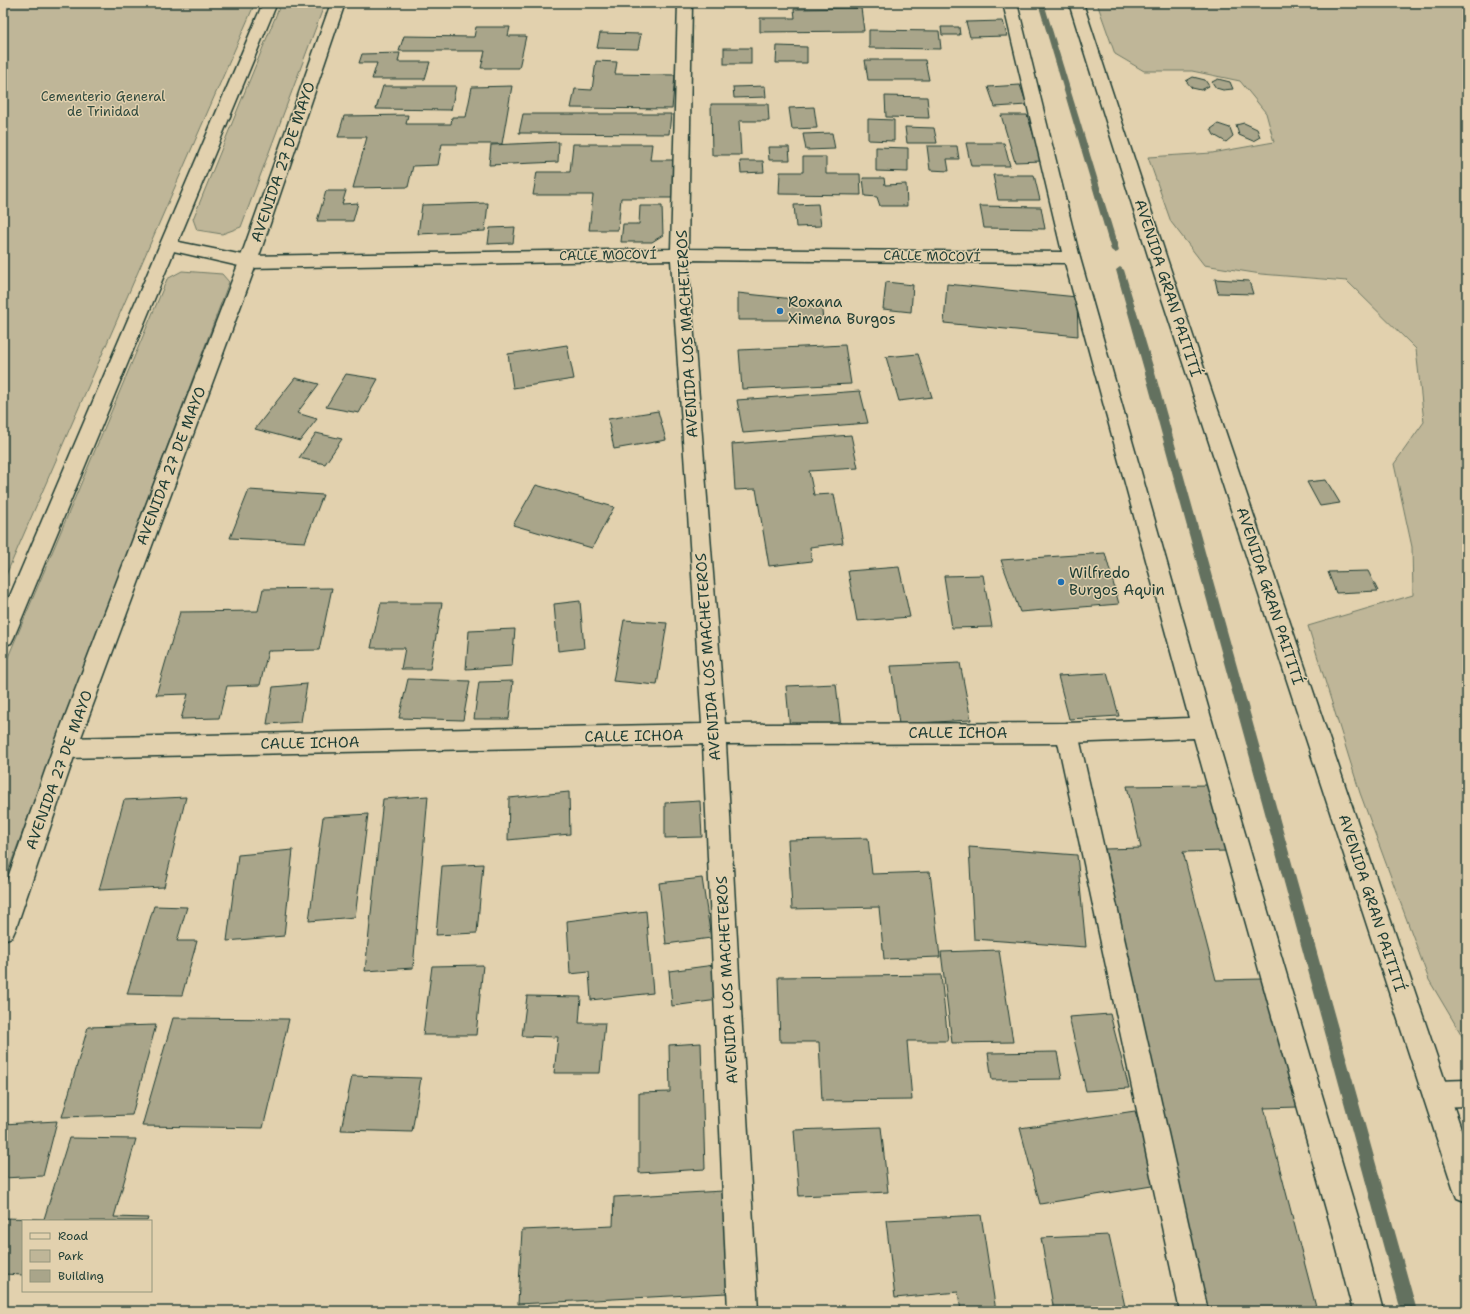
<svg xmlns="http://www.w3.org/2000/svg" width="1470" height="1314" viewBox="0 0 1470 1314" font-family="'Shantell Sans',sans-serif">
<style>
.green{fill:#bfb698;stroke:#6f7a66}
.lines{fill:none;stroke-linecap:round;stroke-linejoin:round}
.stream{fill:#63715e;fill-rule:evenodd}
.building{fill:#a9a58a;stroke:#1f3d34}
.service-casing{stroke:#1f3d34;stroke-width:3}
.minor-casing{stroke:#1f3d34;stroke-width:3}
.tertiary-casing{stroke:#1f3d34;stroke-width:3}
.primary-casing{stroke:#1f3d34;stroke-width:3}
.service{fill:#e2d1ae;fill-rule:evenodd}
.minor{fill:#e2d1ae;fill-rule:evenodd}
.tertiary{fill:#e2d1ae;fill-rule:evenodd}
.primary{fill:#e2d1ae;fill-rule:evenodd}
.poi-dot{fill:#1f6fb2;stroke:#e2d1ae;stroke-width:1.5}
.labels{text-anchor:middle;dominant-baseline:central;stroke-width:3;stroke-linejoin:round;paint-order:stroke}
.far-park-label{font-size:13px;fill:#2f493e;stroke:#e2d1ae}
.far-street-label{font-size:13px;fill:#1f3d34;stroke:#e2d1ae}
.street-label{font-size:15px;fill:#1f3d34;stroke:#e2d1ae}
.poi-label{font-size:15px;fill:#1f3d34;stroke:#e2d1ae;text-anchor:start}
</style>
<rect width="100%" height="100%" fill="#e2d1ae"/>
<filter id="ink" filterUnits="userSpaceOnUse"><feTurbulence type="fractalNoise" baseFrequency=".025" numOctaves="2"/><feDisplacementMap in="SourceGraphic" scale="8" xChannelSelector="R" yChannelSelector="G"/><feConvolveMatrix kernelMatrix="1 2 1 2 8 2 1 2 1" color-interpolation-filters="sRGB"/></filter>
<g filter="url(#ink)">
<!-- green -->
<g class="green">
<path d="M3,3H255L3,582Z"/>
<path d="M281,3H325L241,227L222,234L197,230L193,219Z"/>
<path d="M1097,3H1467V1044L1429,980L1360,793L1308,626L1413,595L1412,547L1394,464L1424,422L1416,349L1347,281L1261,274L1204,265L1171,222L1148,157L1212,153L1274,142L1266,113L1240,81L1192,71H1144L1115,54Z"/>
<path d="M182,271L222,274L229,282L3,884V669L167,279Z"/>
</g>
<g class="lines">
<!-- stream -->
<g class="stream">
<path d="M1038,3H1044L1119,250L1118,252L1115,253L1111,250Z"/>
<path d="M1120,267L1124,270L1155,373L1417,1311H1401L1145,373L1116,270Z"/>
</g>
</g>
<!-- building -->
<g class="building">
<path d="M861,8L864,31L760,32V18H795L794,9Z"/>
<path d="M1003,21L1007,36L970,37L966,22Z"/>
<path d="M476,27H510L508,36H526L519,68H481L485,51H399L404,36L474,37Z"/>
<path d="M941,27H959L960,35H942Z"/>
<path d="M869,30L939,31L941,49L869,48Z"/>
<path d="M600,33L641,34L638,49L597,48Z"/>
<path d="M777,46L807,47V63H776Z"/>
<rect x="724" y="48" width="27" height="16"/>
<path d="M400,53L398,62H430L425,79H372L377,63H359L362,54Z"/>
<path d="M865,60H925L929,80H868Z"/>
<path d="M596,61L617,62L615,74L675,75L672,109L571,108L575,89L592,90Z"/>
<path d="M1193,77L1205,80L1209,86L1201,90L1192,88L1186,81Z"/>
<path d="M1218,79L1230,82L1233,89L1223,90L1216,88L1212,82Z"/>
<path d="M1020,85L1027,105L995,107L988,87Z"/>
<path d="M383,86H456L451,110L376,109Z"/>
<path d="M512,86L502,144H442L438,165L413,166L408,187L353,188L367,137H338L344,116L408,115L406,124H451L452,117H466L472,87Z"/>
<path d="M765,86L766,97L734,98L733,87Z"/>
<path d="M885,96L927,97L929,118L886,117Z"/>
<path d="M711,104H768L769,121H739L741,155H712Z"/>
<path d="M814,107L817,128L792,129L789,108Z"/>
<path d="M523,114H671L669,134L519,133Z"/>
<path d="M1001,115H1027L1042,161L1015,162Z"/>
<path d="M868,119L894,120V141L868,140Z"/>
<path d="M1244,123L1257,129L1260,137L1253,141L1239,135L1236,125Z"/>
<path d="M1218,124L1230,128L1233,136L1226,142L1214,135L1211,129Z"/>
<path d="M905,127L934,128L937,143H907Z"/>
<path d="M832,133L835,149L806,150L803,134Z"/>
<path d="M559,142L558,162L489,165L491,145Z"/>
<path d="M966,143H1004L1010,166H971Z"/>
<path d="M573,144H652L650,160H674L672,198H621L618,230H589L593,195H533L537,172H570Z"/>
<path d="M927,146H957L959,159H947L949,171L930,170Z"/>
<path d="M768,147H789L790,160H769Z"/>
<path d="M876,147L908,148V172L876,171Z"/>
<path d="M803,157H826V174H860L861,195L779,194L780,172H803Z"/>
<path d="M740,161H763L764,172L741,173Z"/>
<path d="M993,175H1034L1040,200H998Z"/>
<path d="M863,178H884L885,185L906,184L907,206H880L877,197L865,196Z"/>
<path d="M326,191H346L342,204L358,203L353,221H317Z"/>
<path d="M488,203L485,231L418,234L422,205Z"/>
<path d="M818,204L821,226L796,227L794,205Z"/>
<path d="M640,206H662L663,235L652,242H621L623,224H639Z"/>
<path d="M980,206L1041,207L1045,229L984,228Z"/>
<path d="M515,227L513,243L488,244L490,228Z"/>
<path d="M1215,279L1249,281L1253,294L1218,293Z"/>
<path d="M886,282L913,285L911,312L883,309Z"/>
<path d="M947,284L1077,297L1078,336L944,323Z"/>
<path d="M738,293L821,302L823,320H738Z"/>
<path d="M567,345L574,379L513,388L508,354Z"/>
<path d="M845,345L851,384L742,389L739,350Z"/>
<path d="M918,354L932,397L899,401L886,357Z"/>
<path d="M346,374L378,379L359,413L326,407Z"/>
<path d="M295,378L319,384L297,413L317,419L300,441L255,429Z"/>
<path d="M860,391L868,423L743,433L737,400Z"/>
<path d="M658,411L666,440L614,449L608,419Z"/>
<path d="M316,433L342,439L325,464L299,458Z"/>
<path d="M851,435L858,468L809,471L814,495L834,494L843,543L810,547L812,561L769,566L756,489L735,490L732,444Z"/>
<path d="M1326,480L1340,503L1320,506L1307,482Z"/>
<path d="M536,485L614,507L592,548L513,525Z"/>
<path d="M249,490L323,495L305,542L230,538Z"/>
<path d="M1105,553L1119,604L1020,612L1001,560Z"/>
<path d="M899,567L910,617L857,621L848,571Z"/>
<path d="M1368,571L1378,591L1336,593L1328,572Z"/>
<path d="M983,575L992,627L952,628L944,576Z"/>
<path d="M332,588L319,650L268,651L260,685L227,686L219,718L181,719L188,694L156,695L180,612L258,611L263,589Z"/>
<path d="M580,601L584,648L558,651L554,604Z"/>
<path d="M381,603H442L430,669H401L405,648H371Z"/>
<path d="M624,620L667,623L657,685L613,681Z"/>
<path d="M515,629L512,666L466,669L469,631Z"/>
<path d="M960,663L971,720L899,724L891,666Z"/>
<path d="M1107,673L1119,716L1069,719L1058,676Z"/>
<path d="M408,679L470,681L463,720L399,718Z"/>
<path d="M513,681L509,719H474L479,682Z"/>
<path d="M307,684L301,722L267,724L273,687Z"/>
<path d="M836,684L841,728L790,730L786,686Z"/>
<path d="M1208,785L1227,851L1183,852L1216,980L1262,979L1298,1107L1264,1108L1317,1311H1205L1105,849L1141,848L1127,786Z"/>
<path d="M569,792L570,834L508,840L509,798Z"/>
<path d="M428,796L413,968L365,971L383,799Z"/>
<path d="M186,797L164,887L99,890L124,800Z"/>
<path d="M700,801L702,837L665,838V803Z"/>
<path d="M368,814L355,917L309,921L323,817Z"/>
<path d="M868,838L872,874L930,872L940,957L884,959L879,907L792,909L788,840Z"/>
<path d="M969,847L1077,855L1086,947L974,939Z"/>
<path d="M293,850L284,936L227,941L238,855Z"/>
<path d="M483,864L477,933L436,935L442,866Z"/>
<path d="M702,878L711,938L666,944L659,883Z"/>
<path d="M154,906L187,907L177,941H197L182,995L127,994Z"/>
<path d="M646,911L653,993L591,1000L589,972L570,974L567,921Z"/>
<path d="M999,950L1013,1042L952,1043L941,952Z"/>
<path d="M483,965L476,1035H423L432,966Z"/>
<path d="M714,965L718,1000L672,1006L669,971Z"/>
<path d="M941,975L948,1041H907L912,1100L822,1101L819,1042H780L778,977Z"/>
<path d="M527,996L581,997L579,1023H605L600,1073H554L558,1037L522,1036Z"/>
<path d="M1110,1014L1129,1088L1086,1091L1069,1017Z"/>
<path d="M173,1018L289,1019L263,1128L142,1126Z"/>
<path d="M156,1025L132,1115L62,1117L88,1027Z"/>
<path d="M701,1043L705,1169L639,1173V1093L670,1092L669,1045Z"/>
<path d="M1057,1052L1062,1079L992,1080L988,1053Z"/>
<path d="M352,1076L421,1078L412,1132L341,1130Z"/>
<path d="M1135,1111L1158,1185L1040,1204L1020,1128Z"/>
<path d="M57,1121L43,1176L3,1178V1124Z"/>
<path d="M881,1127L888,1192L799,1196L794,1130Z"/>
<path d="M69,1138L136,1139L114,1217L148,1218L147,1221H23V1275L3,1274V1218L44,1219Z"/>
<path d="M723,1191L727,1293L518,1304L522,1230L613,1226L614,1197Z"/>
<path d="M981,1215L996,1311H961L958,1292L895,1298L886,1220Z"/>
<path d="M1109,1235L1126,1311H1054L1041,1238Z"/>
</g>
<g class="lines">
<!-- service casing -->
<g class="service-casing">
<g id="service">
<path d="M1067,723L1075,726L1078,733L1208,1311H1180L1056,733L1059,726Z"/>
<path d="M1467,1080V1106L1436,1107L1427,1103L1423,1094L1427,1085L1436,1081Z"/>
</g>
</g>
<!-- minor casing -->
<g class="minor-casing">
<path id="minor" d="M678,3H692L688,249L1062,252L1003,3H1017L1080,258L1214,728L1363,1234L1383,1311H1353L1333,1234L1194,738L1067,743L726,744L758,1311H728L703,744L65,758L57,755L53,748L57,741L65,738L702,724L671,260L248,268L169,250L163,249L161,245L163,241L169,240L248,256L671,249ZM688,260L1065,263L1189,718L1067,723L725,724Z"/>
</g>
<!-- tertiary casing -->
<g class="tertiary-casing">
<g id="tertiary">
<path d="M263,3H277L14,637L11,643L3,646V612Z"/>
<path d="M331,3H345L257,262L77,748L16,928L12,937L3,940V892L53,748L239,262Z"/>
</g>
</g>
<!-- primary casing -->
<g class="primary-casing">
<path id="primary" d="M1069,3H1083L1168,262L1467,1146V1202L1457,1198L1453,1188L1150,262Z"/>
</g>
<!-- service -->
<use href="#service" class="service"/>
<!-- minor -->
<use href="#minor" class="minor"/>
<!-- tertiary -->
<use href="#tertiary" class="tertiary"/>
<!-- primary -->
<use href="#primary" class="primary"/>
</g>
</g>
<!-- markers -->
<g class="poi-dot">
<circle cx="780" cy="311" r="4"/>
<circle cx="1061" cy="582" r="4"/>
</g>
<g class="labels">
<!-- far-park labels -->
<g class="far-park-label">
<text x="103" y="96">Cementerio General<tspan x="103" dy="15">de Trinidad</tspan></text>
</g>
<!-- far-street labels -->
<g class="far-street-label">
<text transform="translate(608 255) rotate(-1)">CALLE MOCOVÍ</text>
<text transform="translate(932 256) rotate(1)">CALLE MOCOVÍ</text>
</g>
<!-- street labels -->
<g class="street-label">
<text transform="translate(283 162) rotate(-71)">AVENIDA 27 DE MAYO</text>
<text transform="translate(1168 288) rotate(72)">AVENIDA GRAN PAITITÍ</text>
<text transform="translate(687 334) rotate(-93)">AVENIDA LOS MACHETEROS</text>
<text transform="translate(171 466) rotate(-69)">AVENIDA 27 DE MAYO</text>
<text transform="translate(1270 596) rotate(72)">AVENIDA GRAN PAITITÍ</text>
<text transform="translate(708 657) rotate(-94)">AVENIDA LOS MACHETEROS</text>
<text x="958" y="733">CALLE ICHOA</text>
<text transform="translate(634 736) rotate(-1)">CALLE ICHOA</text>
<text transform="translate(310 743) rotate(-1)">CALLE ICHOA</text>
<text transform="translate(59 770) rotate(-70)">AVENIDA 27 DE MAYO</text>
<text transform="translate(1372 903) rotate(72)">AVENIDA GRAN PAITITÍ</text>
<text transform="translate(727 980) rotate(-93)">AVENIDA LOS MACHETEROS</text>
</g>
<!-- poi labels -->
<g class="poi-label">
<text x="788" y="302">Roxana<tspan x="788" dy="17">Ximena Burgos</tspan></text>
<text x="1069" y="573">Wilfredo<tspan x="1069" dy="17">Burgos Aquin</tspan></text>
</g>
</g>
<!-- margin -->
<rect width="1470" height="1314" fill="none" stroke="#e2d1ae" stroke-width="16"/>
<rect x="8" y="8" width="1454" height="1298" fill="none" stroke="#1f3d34" stroke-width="1.5" filter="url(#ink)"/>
<!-- legend -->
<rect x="22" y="1220" width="130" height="72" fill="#e2d1ae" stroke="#94967d"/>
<rect x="30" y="1233" width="20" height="6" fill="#e2d1ae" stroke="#94967d"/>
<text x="58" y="1240" font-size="12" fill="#1f3d34">Road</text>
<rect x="30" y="1250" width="20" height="12" fill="#bfb698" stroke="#94967d"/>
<text x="58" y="1260" font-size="12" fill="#1f3d34">Park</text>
<rect x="30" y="1270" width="20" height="12" fill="#a9a58a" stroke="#94967d"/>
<text x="58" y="1280" font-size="12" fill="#1f3d34">Building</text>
</svg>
